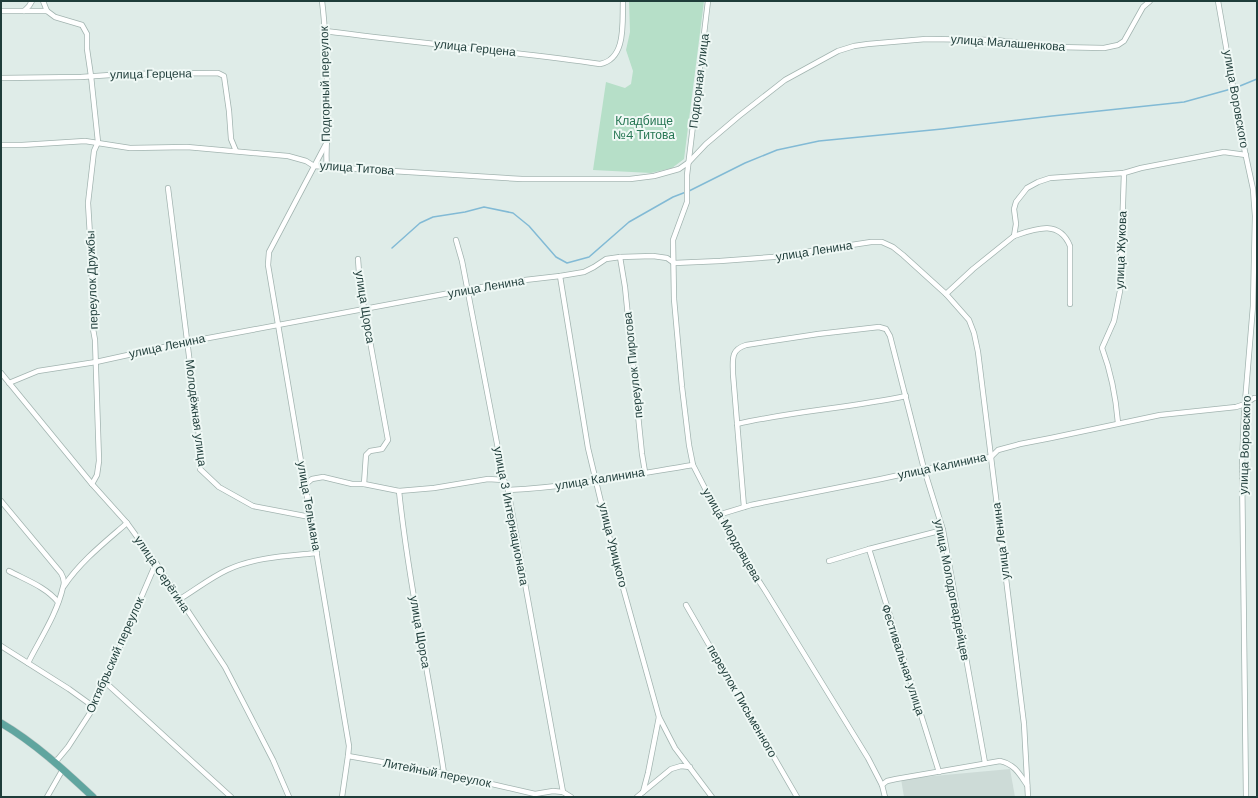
<svg xmlns="http://www.w3.org/2000/svg" width="1258" height="798" viewBox="0 0 1258 798" font-family="'DM Sans',sans-serif">
<style>
.built{fill:#cddbd7}
.green{fill:#b6dfc8}
.lines{fill:none;stroke-linecap:round;stroke-linejoin:round}
.stream{stroke:#82bad5;stroke-width:1.5}
.minor-casing{stroke:#a2b4b0;stroke-width:6}
.primary-casing{stroke:#c0c9c8;stroke-width:8}
.minor{stroke:#fff;stroke-width:4.5}
.primary{stroke:#60a59f;stroke-width:7}
.labels{text-anchor:middle;dominant-baseline:central;stroke-width:4;stroke-linejoin:round;paint-order:stroke}
.street-label{font-size:12px;fill:#1f3d3a;stroke:#eff8f5}
.park-label{font-size:12px;fill:#267653;stroke:#eff8f5}
</style>
<rect width="100%" height="100%" fill="#dfece8"/>
<!-- built -->
<path class="built" d="M1010,769L1015,797H904L901,779Z"/>
<!-- green -->
<path class="green" d="M629,1H704L684,159L672,168L651,173L593,170L606,82L625,88L631,84L633,71L626,50L630,32Z"/>
<g class="lines">
<!-- stream -->
<g class="stream">
<path d="M1235,88L1257,79"/>
<path d="M689,191L745,163L777,150L819,141L942,129L1052,116L1184,102L1231,89"/>
<path d="M392,248L420,223L433,217L465,212L484,207L513,213L529,226L556,257L567,263L589,257L629,222L673,197L686,192"/>
</g>
<!-- minor casing -->
<g class="minor-casing">
<g id="minor">
<path d="M43,1L47,11L55,17L82,25L87,34V49L91,76L98,142L94,151L88,203L91,252L93,329L95,340L99,461L97,475L92,484"/>
<path d="M322,1C327,40 327,79 328,118C328,134 325,151 327,167"/>
<path d="M708,1L687,175V202L673,240L674,299L682,387L689,445L693,465L728,533L766,592L868,758L882,785L885,797"/>
<path d="M1218,1L1242,138L1253,189L1255,216L1253,306L1244,414L1242,466L1246,797"/>
<path d="M1,11H47"/>
<path d="M24,11L29,6L32,1"/>
<path d="M325,31C417,43 509,51 600,64C627,59 622,21 623,1"/>
<path d="M1,78L81,77L125,74L218,73L224,76L229,111L231,139L236,151"/>
<path d="M327,142L269,252L268,265L349,746L348,756L342,797"/>
<path d="M1,145H22L85,141L130,148L187,147L288,156L306,161L314,166L327,167L522,179H630L654,176L679,169L689,162L706,144L739,116L785,80L838,51L854,46L868,44L926,39L995,40L1056,47L1104,48L1118,45L1124,41L1143,7L1150,1"/>
<path d="M1124,173L1141,168L1224,152L1246,155"/>
<path d="M168,188L200,444V469L219,487L253,506L310,517"/>
<path d="M1014,236C1035,229 1059,219 1070,246V304"/>
<path d="M456,240L462,261L504,480L508,490L563,792"/>
<path d="M620,257L625,287L642,454L645,472"/>
<path d="M358,259L360,286L388,440L382,449L370,451L366,455L364,484"/>
<path d="M560,276L588,448L612,548L659,717L675,748L712,797"/>
<path d="M946,294L973,269L1014,236L1016,224L1014,209L1016,202L1027,188L1038,182L1050,178L1124,173L1120,291L1114,321L1102,348C1111,372 1116,399 1118,423"/>
<path d="M1,373L92,484L127,523L156,563L225,667L273,760L289,797"/>
<path d="M9,383L38,371L96,362L187,342L482,287L525,280L560,276L584,272L594,267L606,259L620,257L653,256L667,258L674,263L720,261L773,257L871,242H882L893,247L903,255L946,294L969,320L974,333L978,352L1024,724L1028,797"/>
<path d="M737,424C793,411 850,408 906,396"/>
<path d="M306,484L312,479L323,477L352,484H364L399,491L434,488L488,479L504,480"/>
<path d="M508,490C570,487 631,475 693,465"/>
<path d="M399,491C409,586 430,679 444,773"/>
<path d="M1,501L61,573C64,578 65,582 63,587C57,614 40,639 28,663"/>
<path d="M744,507L733,374C733,360 730,350 746,345L818,334L879,327L886,329L890,336L924,469L943,530L985,763"/>
<path d="M718,515L751,505L881,479L963,461L991,457L998,450L1020,444L1051,438L1160,415L1236,407L1245,404L1254,398H1257"/>
<path d="M869,549L939,772"/>
<path d="M829,561L869,549L943,530"/>
<path d="M9,571C26,580 46,587 58,602"/>
<path d="M64,586C81,561 104,543 127,523"/>
<path d="M180,599C195,590 210,578 227,570C255,557 287,556 317,553"/>
<path d="M686,605L797,797"/>
<path d="M1,646L69,689L94,707"/>
<path d="M105,682L231,797"/>
<path d="M348,756L444,773L535,794L553,791L563,792L571,797"/>
<path d="M53,761L58,759L68,747L94,707L156,563"/>
<path d="M882,785L887,781L896,779L1000,761C1014,764 1019,773 1027,785"/>
<path d="M643,792L648,773L659,717"/>
<path d="M47,797L63,769"/>
<path d="M637,797L671,769L681,766L690,767"/>
</g>
</g>
<!-- primary casing -->
<g class="primary-casing">
<path id="primary" d="M1,723C35,743 64,770 93,797"/>
</g>
<!-- minor -->
<use href="#minor" class="minor"/>
<!-- primary -->
<use href="#primary" class="primary"/>
</g>
<g class="labels">
<!-- street labels -->
<g class="street-label">
<text transform="translate(1008 43) rotate(4)">улица Малашенкова</text>
<text transform="translate(475 48) rotate(6)">улица Герцена</text>
<text transform="translate(151 74) rotate(-1)">улица Герцена</text>
<text transform="translate(699 81) rotate(-83)">Подгорная улица</text>
<text transform="translate(325 84) rotate(-91)">Подгорный переулок</text>
<text transform="translate(1236 99) rotate(80)">улица Воровского</text>
<text transform="translate(357 168) rotate(4)">улица Титова</text>
<text transform="translate(1121 250) rotate(-88)">улица Жукова</text>
<text transform="translate(814 251) rotate(-9)">улица Ленина</text>
<text transform="translate(92 280) rotate(-92)">переулок Дружбы</text>
<text transform="translate(486 287) rotate(-10)">улица Ленина</text>
<text transform="translate(365 307) rotate(81)">улица Щорса</text>
<text transform="translate(167 346) rotate(-12)">улица Ленина</text>
<text transform="translate(633 365) rotate(-96)">переулок Пирогова</text>
<text transform="translate(196 413) rotate(83)">Молодёжная улица</text>
<text transform="translate(1245 445) rotate(-88)">улица Воровского</text>
<text transform="translate(942 466) rotate(-12)">улица Калинина</text>
<text transform="translate(600 479) rotate(-9)">улица Калинина</text>
<text transform="translate(309 506) rotate(80)">улица Тельмана</text>
<text transform="translate(511 516) rotate(79)">улица 3 Интернационала</text>
<text transform="translate(732 535) rotate(60)">улица Мордовцева</text>
<text transform="translate(1001 541) rotate(-97)">улица Ленина</text>
<text transform="translate(613 545) rotate(76)">улица Урицкого</text>
<text transform="translate(162 574) rotate(56)">улица Серёгина</text>
<text transform="translate(952 590) rotate(79)">улица Молодогвардейцев</text>
<text transform="translate(420 632) rotate(80)">улица Щорса</text>
<text transform="translate(115 655) rotate(-66)">Октябрьский переулок</text>
<text transform="translate(903 660) rotate(72)">Фестивальная улица</text>
<text transform="translate(742 701) rotate(60)">переулок Письменного</text>
<text transform="translate(437 773) rotate(11)">Литейный переулок</text>
</g>
<!-- park labels -->
<g class="park-label">
<text x="644" y="121">Кладбище<tspan x="644" dy="14">№4 Титова</tspan></text>
</g>
</g>
<!-- border -->
<rect width="1258" height="798" fill="none" stroke="#1f3d3a" stroke-width="4"/>
</svg>
